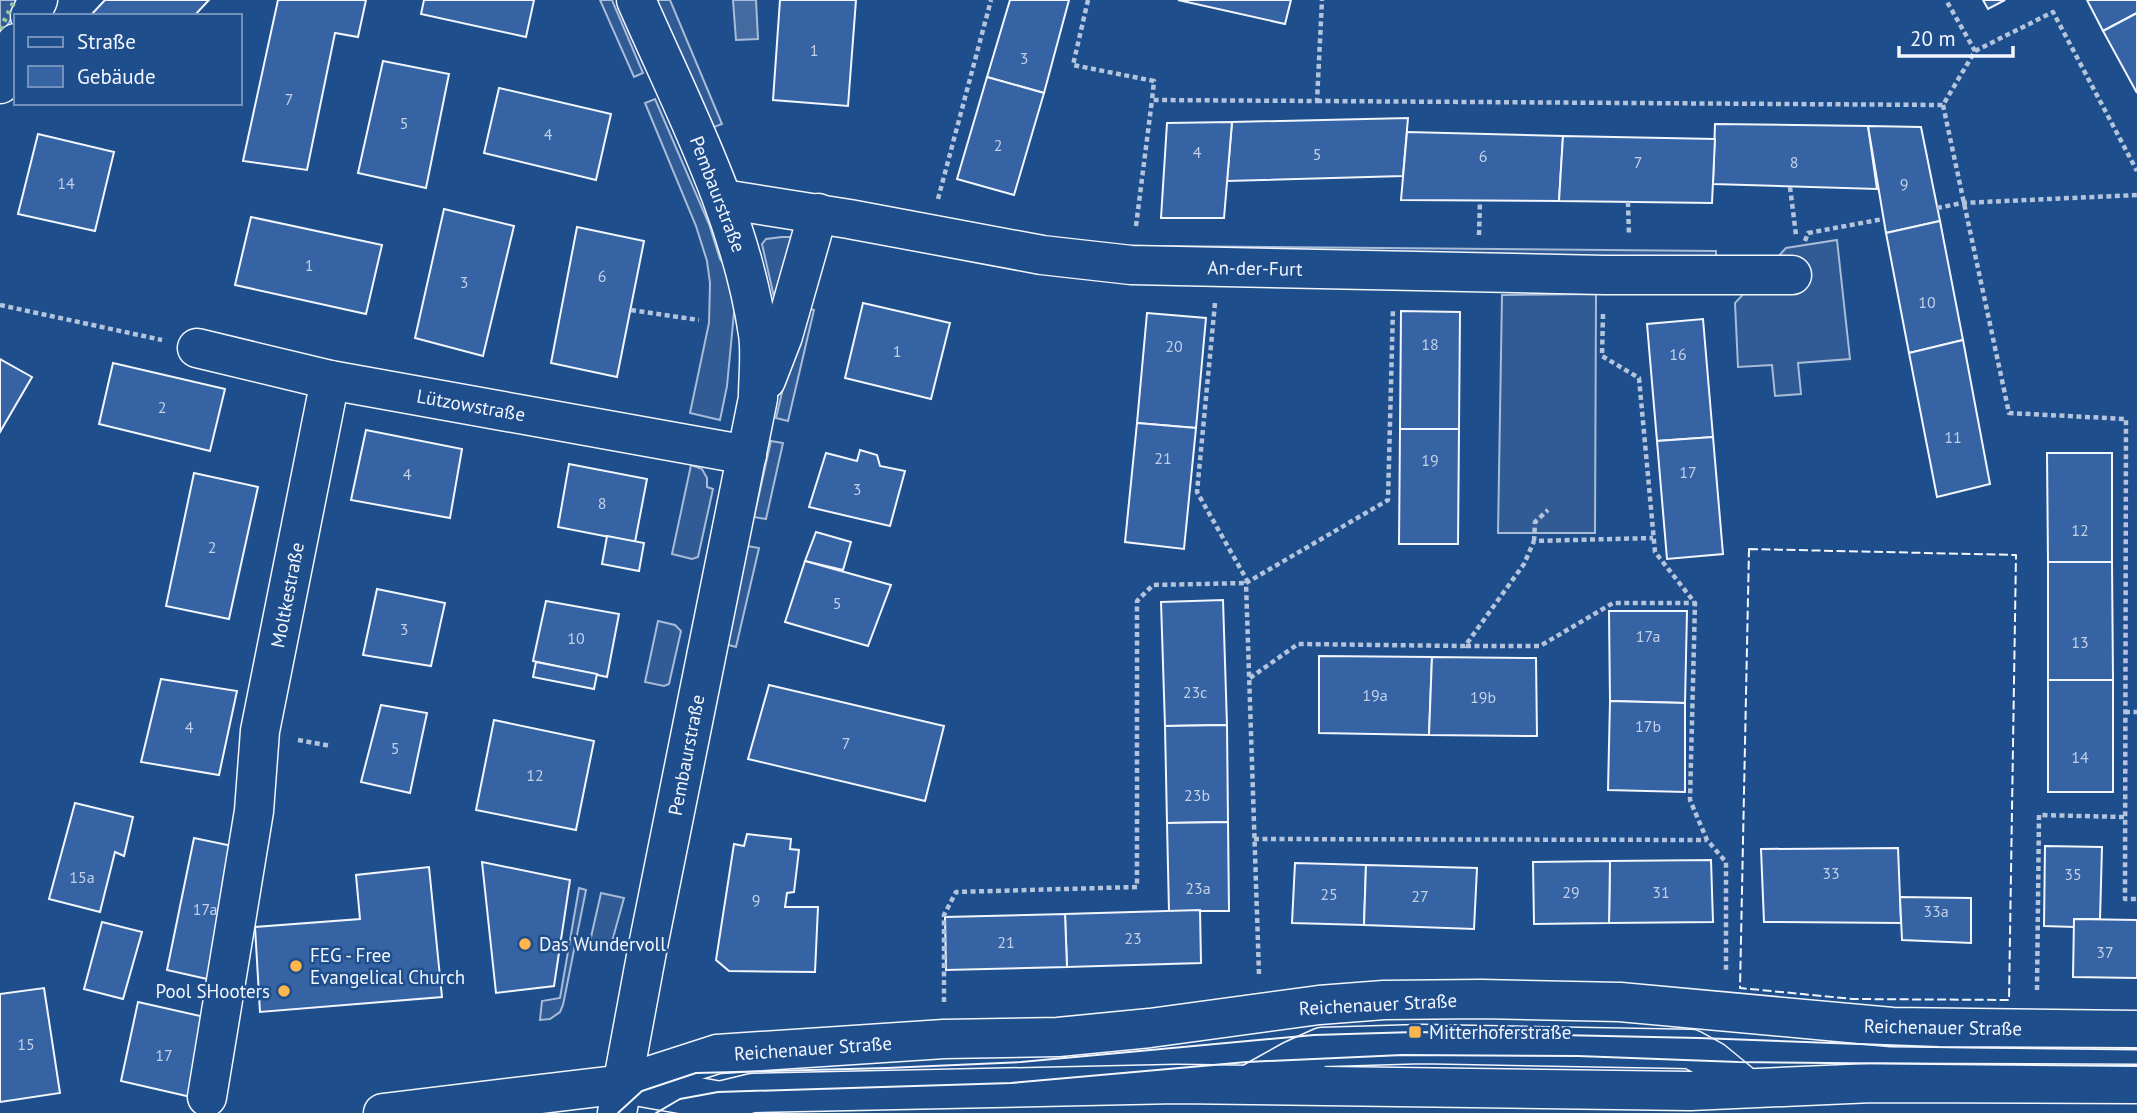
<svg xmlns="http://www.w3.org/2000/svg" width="2137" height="1113" viewBox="0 0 2137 1113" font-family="'PT Sans',sans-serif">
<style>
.built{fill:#305b95;stroke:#a8bbd7;stroke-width:2}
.water{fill:#446ba0;stroke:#a8bbd7;stroke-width:2}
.building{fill:#3563a3;stroke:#f2f6ff;stroke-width:2}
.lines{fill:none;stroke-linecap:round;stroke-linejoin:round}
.minor-casing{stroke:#f2f6ff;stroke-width:41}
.path{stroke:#b3c4dc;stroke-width:4.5;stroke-dasharray:5 3.5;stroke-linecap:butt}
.minor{stroke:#1f4e8c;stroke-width:38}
.tram{stroke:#f2f6ff;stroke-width:2}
.hedge{stroke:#97c8a6;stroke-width:5;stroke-dasharray:3.5 5;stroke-linecap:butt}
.fence{stroke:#f2f6ff;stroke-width:2;stroke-dasharray:9 3.5;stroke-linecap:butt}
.poi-dot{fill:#ffb74d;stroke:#1f4e8c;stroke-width:2.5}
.labels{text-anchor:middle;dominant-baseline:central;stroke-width:5;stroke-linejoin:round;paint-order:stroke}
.number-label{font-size:16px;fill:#c3d1e8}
.street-label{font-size:19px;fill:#f2f6ff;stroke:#1f4e8c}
.poi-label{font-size:19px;fill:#f2f6ff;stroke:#1f4e8c;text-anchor:start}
</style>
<rect width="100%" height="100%" fill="#1f4e8c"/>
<!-- built -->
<g class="built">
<path d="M0,0H22L0,38Z"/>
<path d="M600,0H612L643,73L634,77Z"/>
<path d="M655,0H670L722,124L709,129Z"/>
<path d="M655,99L709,224L720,259L727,268L735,302L727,386L720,420L690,413L709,323L710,283L707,261L696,226L645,103Z"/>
<path d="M782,237H793L774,297L762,244L766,239Z"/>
<path d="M1837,240L1850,359L1798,363L1801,394L1775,396L1772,365L1738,367L1735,303L1786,248Z"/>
<path d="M1153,246L1716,251V262L1153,256Z"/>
<path d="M1596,294L1595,533H1498L1502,295Z"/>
<path d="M802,307L814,310L788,421L776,418Z"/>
<path d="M771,441L783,443L766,519L754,517Z"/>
<path d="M691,465L702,469L707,478V487L713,489L698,557L692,559L672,554Z"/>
<path d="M747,546L759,548L736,647L725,644Z"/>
<path d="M658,621L675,625L681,631L669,684L664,686L645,682Z"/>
<path d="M579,888L586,890L563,1005L560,1012L550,1019L540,1020L542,1001L560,998Z"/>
<path d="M601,893L624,898L610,949L589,946Z"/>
</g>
<!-- water -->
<path class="water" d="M733,0H756L758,39L736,40Z"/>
<!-- building -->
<g class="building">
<path d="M105,0H209L194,16H90Z"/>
<path d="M278,0H366L358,37L335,33L307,170L243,161Z"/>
<path d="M424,0H534L526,37L421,14Z"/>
<path d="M780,0H856L848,106L773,100Z"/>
<path d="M1010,0H1069L1044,93L987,77Z"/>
<path d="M1178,0H1291L1285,24Z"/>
<path d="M1983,0H2005L1988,9Z"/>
<path d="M2087,0H2137V13L2103,31Z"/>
<path d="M2137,13V93L2103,31Z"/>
<path d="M383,61L449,74L426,188L358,173Z"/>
<path d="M987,77L1044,93L1014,195L957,179Z"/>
<path d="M499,88L611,114L596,180L484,153Z"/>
<path d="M1408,118L1403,176L1227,181L1232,122Z"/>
<path d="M1232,122L1224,218H1161L1167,123Z"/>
<path d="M1715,124L1868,126L1877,189L1713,184Z"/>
<path d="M1868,126L1921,127L1940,221L1886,233Z"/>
<path d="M1407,132L1563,136L1559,201L1401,200Z"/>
<path d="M38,134L114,152L95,231L18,214Z"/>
<path d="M1563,136L1715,139L1712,203L1559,201Z"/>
<path d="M444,209L514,226L483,356L415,338Z"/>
<path d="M251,217L382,245L366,314L235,285Z"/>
<path d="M1940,221L1963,340L1909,353L1886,233Z"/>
<path d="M577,227L644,241L617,377L551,363Z"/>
<path d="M863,303L950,323L931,399L845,378Z"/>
<path d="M1401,311L1460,312L1459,429H1400Z"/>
<path d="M1147,313L1206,318L1196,428L1137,423Z"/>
<path d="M1703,319L1713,437L1657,441L1647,324Z"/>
<path d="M1963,340L1990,484L1937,497L1909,353Z"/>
<path d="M0,359L32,377L0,432Z"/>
<path d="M113,363L225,389L210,451L99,424Z"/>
<path d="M1137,423L1196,428L1184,549L1125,542Z"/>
<path d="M1400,429H1459L1458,544H1399Z"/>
<path d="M366,430L462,449L450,518L351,500Z"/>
<path d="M1713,437L1723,554L1667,559L1657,441Z"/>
<path d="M860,450L877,455L880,466L905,471L890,526L809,507L826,453L857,461Z"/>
<path d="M2047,453H2112V562H2048Z"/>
<path d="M569,464L647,479L635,542L558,527Z"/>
<path d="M194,473L258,487L229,619L166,606Z"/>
<path d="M816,532L851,542L843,570L805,561Z"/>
<path d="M607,536L644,543L639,571L602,564Z"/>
<path d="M805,561L891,585L868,646L785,622Z"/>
<path d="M2048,562H2112L2113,680H2048Z"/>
<path d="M377,589L445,603L431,666L363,655Z"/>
<path d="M1223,600L1227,725L1165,726L1161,602Z"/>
<path d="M546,601L619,614L607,677L533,661Z"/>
<path d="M1609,611H1687L1685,703L1610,701Z"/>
<path d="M1319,656L1432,657L1429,735L1319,733Z"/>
<path d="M1432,657L1536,658L1537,736L1429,735Z"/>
<path d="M536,662L597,674L594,689L533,677Z"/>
<path d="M161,679L237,691L219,775L141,762Z"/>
<rect x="2048" y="680" width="65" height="112"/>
<path d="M769,685L944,726L925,801L748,759Z"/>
<path d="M1610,701L1685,703V792L1608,790Z"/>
<path d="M381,705L427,713L410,793L361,782Z"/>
<path d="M494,720L594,741L576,830L476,810Z"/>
<path d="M1227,725L1228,822L1167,823L1165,726Z"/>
<path d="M75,803L133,817L124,856L115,852L100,912L49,899Z"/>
<path d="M1228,822L1229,911H1169L1167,823Z"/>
<path d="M747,834L791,839L790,849L799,850L794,892L787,893L785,907H818L815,972L729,971L716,960L734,844L744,846Z"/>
<path d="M194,838L242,848L216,981L167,970Z"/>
<path d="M2045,846L2102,847L2100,919H2074V927L2044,926Z"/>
<path d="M1898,848L1901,923L1764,922L1761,849Z"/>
<path d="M1711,860L1713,922L1609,923L1610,861Z"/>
<path d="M1610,861L1609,923L1534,924L1533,862Z"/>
<path d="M482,862L570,880L554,986L496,993Z"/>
<path d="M1295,863L1366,865L1364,925L1292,923Z"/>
<path d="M1366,865L1477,868L1474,929L1364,925Z"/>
<path d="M429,867L442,997L260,1012L255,927L360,919L356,875Z"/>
<path d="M1900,897L1971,898V943L1902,940Z"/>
<path d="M1200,910L1201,963L1067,967L1065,914Z"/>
<path d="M1065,914L1067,967L946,970L945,917Z"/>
<path d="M2074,919L2137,920V978L2073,977Z"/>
<path d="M102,922L142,932L123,999L84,989Z"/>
<path d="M44,988L60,1093L0,1102V994Z"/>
<path d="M138,1002L209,1018L191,1097L121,1081Z"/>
</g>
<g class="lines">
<!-- minor casing -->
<g class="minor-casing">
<g id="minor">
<path d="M30,16L38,0"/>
<path d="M0,84L16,43"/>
<path d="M723,199L849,219L1042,255L1131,265L1604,275H1792"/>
<path d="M197,348L330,380L747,455"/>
<path d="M766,380L783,336L818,213"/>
<path d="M1250,1084L1293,1060L1322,1047L1422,1044L1691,1049L1713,1061L1746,1088"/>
<path d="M630,1085L720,1101L753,1093L1177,1084L1690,1091L1872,1083L2137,1084"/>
<path d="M207,1097L254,811L260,731L330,380"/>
<path d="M383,1113L624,1084L717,1054L944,1039L1058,1037L1150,1028L1319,1005L1384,1000L1481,999L1620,1002L1892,1027L2137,1030"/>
<path d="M617,1113L647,951L758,398C758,377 761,354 758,334C741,216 683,108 636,0"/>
</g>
</g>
<!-- path -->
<g class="path">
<path d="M1088,0L1073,65L1154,81L1152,100L1317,101L1322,0"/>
<path d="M1975,51L2053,12L2137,171"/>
<path d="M1317,101L1943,105L1975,51L1946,0"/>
<path d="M1943,105L2009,413L2126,419L2125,899H2137"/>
<path d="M1790,187L1796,235"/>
<path d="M938,199L991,0"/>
<path d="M1628,202L1629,236"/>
<path d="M1937,208L1962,203L2137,195"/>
<path d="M1136,226L1152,100"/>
<path d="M1479,235L1480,201"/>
<path d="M1805,241L1808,233L1883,219"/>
<path d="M1215,303L1197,492L1248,582"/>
<path d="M0,305L162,340"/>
<path d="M631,310L699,320"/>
<path d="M1603,314L1602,356L1639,378L1655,552L1695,603L1690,800L1707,840L1726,862V973"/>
<path d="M1534,541L1535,522L1548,510"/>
<path d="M1466,646H1540L1613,603H1694"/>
<path d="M1250,678L1298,644L1465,646L1524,564L1534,541L1653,538"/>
<path d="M2125,712H2137"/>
<path d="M298,740L331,746"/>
<path d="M1254,839L1707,840"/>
<path d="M1259,974L1246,583L1388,500L1393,308"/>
<path d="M2037,990L2039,815L2124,817"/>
<path d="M944,1002V915L956,892L1137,887V601L1153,585L1246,583"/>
</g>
<!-- minor -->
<use href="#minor" class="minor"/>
<!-- tram -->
<g class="tram">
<path d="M618,1113L642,1091L696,1073L887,1068L1021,1062L1314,1035L1415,1032L1699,1038L1939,1047L2137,1048"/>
<path d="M656,1113L680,1099L718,1092L1011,1083L1247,1062L1402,1055L1578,1056L1738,1062L2137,1066"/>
</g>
<!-- hedge -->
<path class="hedge" d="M0,29L15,0"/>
<!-- fence -->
<path class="fence" d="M1749,549L2016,555L2009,1000L1853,999L1740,988Z"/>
</g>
<!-- markers -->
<g class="poi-dot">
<circle cx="525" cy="944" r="7"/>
<circle cx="296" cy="966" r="7"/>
<circle cx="284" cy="991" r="7"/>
<rect x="1408" y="1025" width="14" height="14" rx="3.5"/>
</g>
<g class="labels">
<!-- number labels -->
<g class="number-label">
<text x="814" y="50">1</text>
<text x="1024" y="58">3</text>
<text x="289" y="99">7</text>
<text x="404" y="123">5</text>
<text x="548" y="134">4</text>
<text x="998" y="145">2</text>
<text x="1197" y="152">4</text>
<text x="1317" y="154">5</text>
<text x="1483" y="156">6</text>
<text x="1638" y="162">7</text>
<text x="1794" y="162">8</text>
<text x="66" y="183">14</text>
<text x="1904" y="184">9</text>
<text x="309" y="265">1</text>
<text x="602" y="276">6</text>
<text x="464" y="282">3</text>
<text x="1927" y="302">10</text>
<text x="1430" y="344">18</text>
<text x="1174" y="346">20</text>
<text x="897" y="351">1</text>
<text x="1678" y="354">16</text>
<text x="162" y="407">2</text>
<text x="1953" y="437">11</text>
<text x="1163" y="458">21</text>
<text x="1430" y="460">19</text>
<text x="1688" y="472">17</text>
<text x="407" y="474">4</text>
<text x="857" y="489">3</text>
<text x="602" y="503">8</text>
<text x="2080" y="530">12</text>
<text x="212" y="547">2</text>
<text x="837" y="603">5</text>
<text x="404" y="629">3</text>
<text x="1648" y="636">17a</text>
<text x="576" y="638">10</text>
<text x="2080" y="642">13</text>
<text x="1195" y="692">23c</text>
<text x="1375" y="695">19a</text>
<text x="1483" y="697">19b</text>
<text x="1648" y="726">17b</text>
<text x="189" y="727">4</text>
<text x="846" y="743">7</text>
<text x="395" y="748">5</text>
<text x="2080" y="757">14</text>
<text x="535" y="775">12</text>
<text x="1197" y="795">23b</text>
<text x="1831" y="873">33</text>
<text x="2073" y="874">35</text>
<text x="82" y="877">15a</text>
<text x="1198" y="888">23a</text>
<text x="1571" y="892">29</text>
<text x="1661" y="892">31</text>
<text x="1329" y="894">25</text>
<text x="1420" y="896">27</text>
<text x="756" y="900">9</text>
<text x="205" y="909">17a</text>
<text x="1936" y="911">33a</text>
<text x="1133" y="938">23</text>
<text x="1006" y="942">21</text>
<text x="2105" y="952">37</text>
<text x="26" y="1044">15</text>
<text x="164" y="1055">17</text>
</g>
<!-- street labels -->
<g class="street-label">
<text transform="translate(718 194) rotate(69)">Pembaurstraße</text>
<text transform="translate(1255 268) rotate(1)">An-der-Furt</text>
<text transform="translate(471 405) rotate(10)">Lützowstraße</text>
<text transform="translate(287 595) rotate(-79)">Moltkestraße</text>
<text transform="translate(686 755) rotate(-79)">Pembaurstraße</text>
<text transform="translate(1378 1004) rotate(-3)">Reichenauer Straße</text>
<text transform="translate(1943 1027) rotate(1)">Reichenauer Straße</text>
<text transform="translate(813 1048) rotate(-4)">Reichenauer Straße</text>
</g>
<!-- poi labels -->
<g class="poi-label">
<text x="539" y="944">Das Wundervoll</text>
<text x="310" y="955">FEG - Free<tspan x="310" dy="22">Evangelical Church</tspan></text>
<text x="270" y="991" text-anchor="end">Pool SHooters</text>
<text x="1429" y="1032">Mitterhoferstraße</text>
</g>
</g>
<!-- legend -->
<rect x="14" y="14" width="228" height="91" fill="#1f4e8c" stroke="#7391ba" stroke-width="2"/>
<rect x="28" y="37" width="35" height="10" fill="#1f4e8c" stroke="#7391ba" stroke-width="2"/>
<text x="77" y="49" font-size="21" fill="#f2f6ff">Straße</text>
<rect x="28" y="66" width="35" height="21" fill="#3563a3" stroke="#7391ba" stroke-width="2"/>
<text x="77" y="84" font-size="21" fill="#f2f6ff">Gebäude</text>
<!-- scale -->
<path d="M1899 46v10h114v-10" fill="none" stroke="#f2f6ff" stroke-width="3.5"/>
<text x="1910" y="46" font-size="21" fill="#f2f6ff" stroke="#1f4e8c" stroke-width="5" paint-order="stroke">20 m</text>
</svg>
